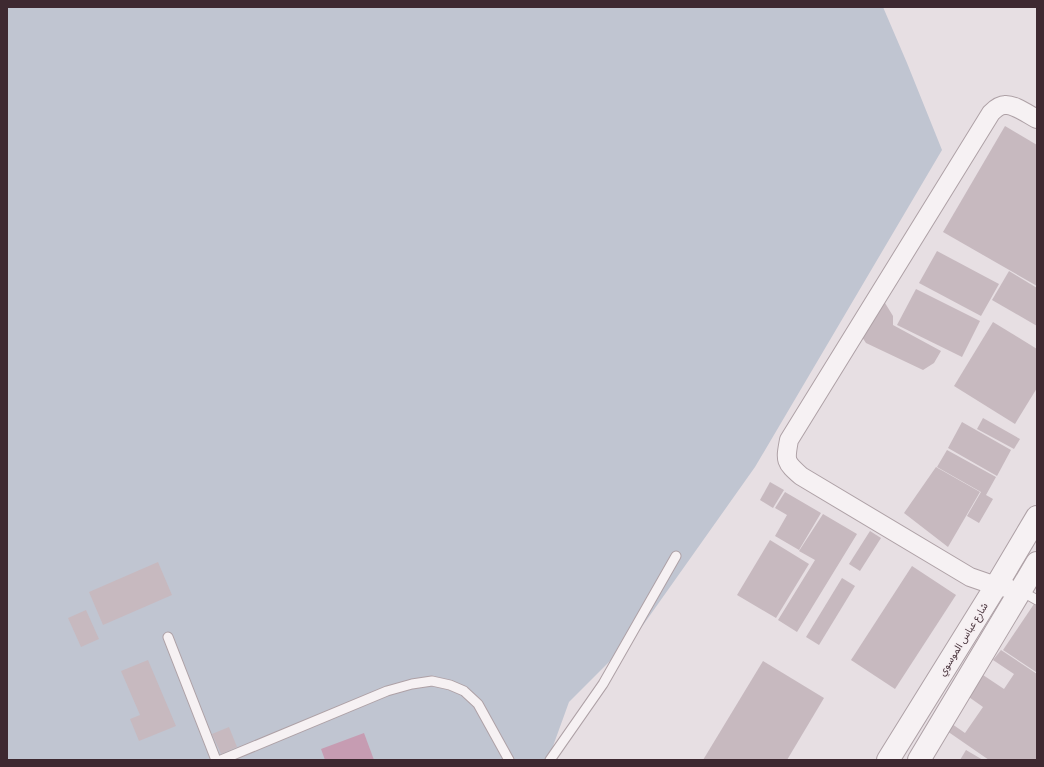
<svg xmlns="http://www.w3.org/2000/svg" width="1044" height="767" viewBox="0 0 1044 767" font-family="Montserrat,'Noto Sans Arabic',sans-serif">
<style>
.green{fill:#c0c5d1}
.water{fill:#c69cb2}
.building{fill:#c7b9bf}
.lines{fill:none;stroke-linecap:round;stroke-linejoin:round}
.service-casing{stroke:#aea1a6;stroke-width:11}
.minor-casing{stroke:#aea1a6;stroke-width:20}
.tertiary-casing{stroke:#aea1a6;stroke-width:24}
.service{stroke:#f6f1f3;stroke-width:9}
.minor{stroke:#f6f1f3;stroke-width:18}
.tertiary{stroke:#f6f1f3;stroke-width:22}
.labels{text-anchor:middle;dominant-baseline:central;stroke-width:3;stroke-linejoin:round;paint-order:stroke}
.street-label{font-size:10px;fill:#3e2931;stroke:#f5eef1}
</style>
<rect width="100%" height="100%" fill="#e7dfe3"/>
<!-- green -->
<path class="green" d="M7,7H883L907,63L942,150L755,467L636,635L569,702L548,760H7Z"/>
<!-- water -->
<path class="water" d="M364,733L374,760H325L321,749Z"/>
<!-- building -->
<g class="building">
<path d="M1005,126L1037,145V286L943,232Z"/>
<path d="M937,251L999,284L981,316L919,283Z"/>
<path d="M1009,271L1037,288V326L992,300Z"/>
<path d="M916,289L980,321L962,357L897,325Z"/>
<path d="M885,303L893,316V325L941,351L934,363L923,370L866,343L862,337L878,304Z"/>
<path d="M993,322L1037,349V388L1015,424L954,386Z"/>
<path d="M983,418L1020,439L1014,449L977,429Z"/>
<path d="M962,422L1011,450L997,476L948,448Z"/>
<path d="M947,450L996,477L986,495L993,499L979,523L967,516L981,492L937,467Z"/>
<path d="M936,467L980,492L948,547L904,513Z"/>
<path d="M770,482L784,490L773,508L760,500Z"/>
<path d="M785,492L821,513L799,550L775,536L787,515L775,508Z"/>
<path d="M823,514L857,534L797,632L778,620L815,560L799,551Z"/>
<path d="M870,531L881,538L860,571L849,564Z"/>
<path d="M770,540L809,564L776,618L737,595Z"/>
<path d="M158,562L172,595L103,625L89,592Z"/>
<path d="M912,566L956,595L895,689L851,660Z"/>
<path d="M842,578L855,586L819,645L806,637Z"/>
<path d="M1034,604L1037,606V670L1036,672L1003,650Z"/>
<path d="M86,610L99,639L81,647L68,618Z"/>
<path d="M1001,650L1037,674V760H989L947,731L952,724L965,733L983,707L966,695L980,673L1004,689L1014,674L993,660Z"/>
<path d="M148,660L176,726L139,741L130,719L140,715L121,671Z"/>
<path d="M763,661L824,698L787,760H703Z"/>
<path d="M229,727L237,747L221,754L212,734Z"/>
<path d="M966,750L983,760H960Z"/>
</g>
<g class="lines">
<!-- service casing -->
<g class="service-casing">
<g id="service">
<path d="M1021,591L1037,600"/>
<path d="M168,637L216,760"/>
<path d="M221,760L387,691L412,684L432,681L450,685L464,691L478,704L509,760"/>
<path d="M550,760L603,684L676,556"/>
</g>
</g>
<!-- minor casing -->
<g class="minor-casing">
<path id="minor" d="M1008,588L996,586L970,577L801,476C785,462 785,461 789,440L991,113C995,109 1000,105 1005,105C1014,104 1029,115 1037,119"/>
</g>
<!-- tertiary casing -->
<g class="tertiary-casing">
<g id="tertiary">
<path d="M888,760L996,586L1037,517"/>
<path d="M919,760L1037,563"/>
</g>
</g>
<!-- service -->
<use href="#service" class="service"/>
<!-- minor -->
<use href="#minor" class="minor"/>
<!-- tertiary -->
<use href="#tertiary" class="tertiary"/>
</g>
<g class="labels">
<!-- street labels -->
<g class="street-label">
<text transform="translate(963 639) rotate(-58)">شارع عباس الموسوي</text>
</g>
</g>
<!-- border -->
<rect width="1044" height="767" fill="none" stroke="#3e2931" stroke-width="16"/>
</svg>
